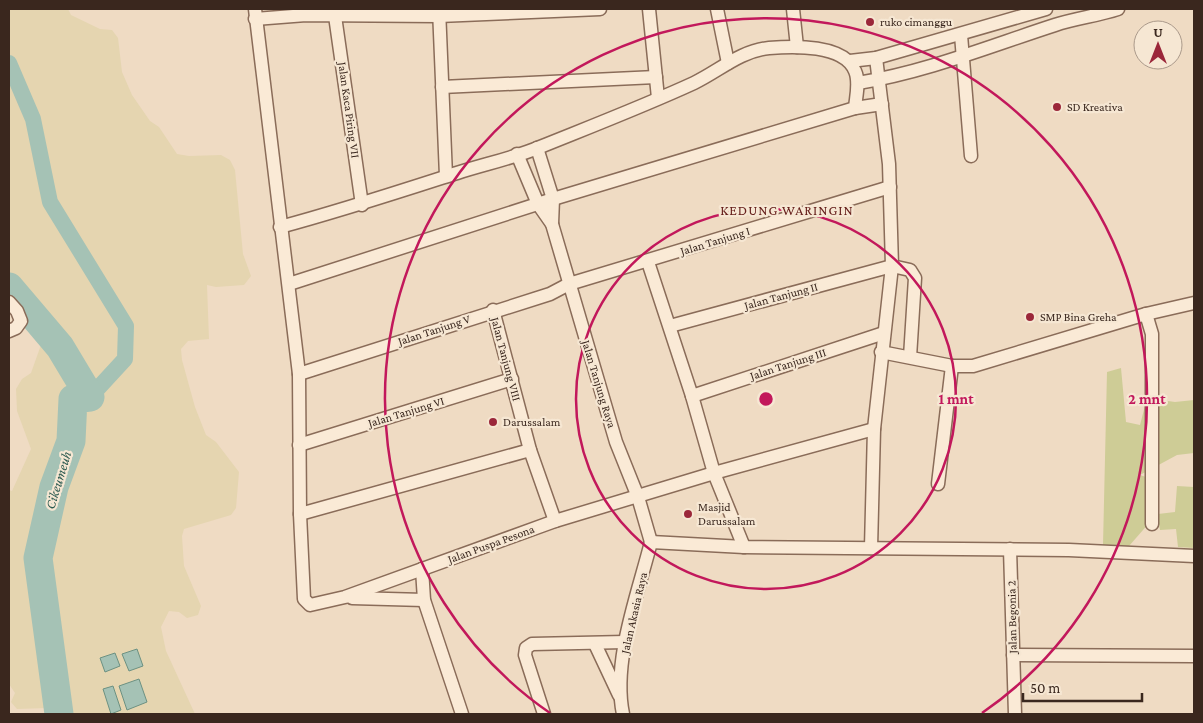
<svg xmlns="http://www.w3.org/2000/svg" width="1203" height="723" viewBox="0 0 1203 723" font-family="'Crimson Pro',serif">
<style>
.farmland{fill:#e5d5b0}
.green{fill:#cecc96}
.water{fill:#a5c2b5;stroke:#6c9182}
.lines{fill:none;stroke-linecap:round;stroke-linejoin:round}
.canal{stroke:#a5c2b5;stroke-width:16}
.river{stroke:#a5c2b5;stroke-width:29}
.minor-casing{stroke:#8a6c59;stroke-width:15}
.minor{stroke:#faead6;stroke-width:12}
.ring{fill:none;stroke:#c2185b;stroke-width:2.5}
.poi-dot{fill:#9b273a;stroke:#f6e7d3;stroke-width:2}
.labels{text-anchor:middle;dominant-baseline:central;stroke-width:4.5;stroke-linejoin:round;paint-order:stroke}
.poi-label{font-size:12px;fill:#3a271e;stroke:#f6e7d3;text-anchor:start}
.street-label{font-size:12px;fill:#3a271e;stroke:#f6e7d3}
.neighbourhood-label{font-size:14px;letter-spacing:1px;fill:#67201c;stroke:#f6e7d3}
.water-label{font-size:14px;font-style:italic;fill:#2c5a50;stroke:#f6e7d3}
.centre{fill:#c2185b;stroke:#f6e7d3;stroke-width:2.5}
.ring-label{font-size:15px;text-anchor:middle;font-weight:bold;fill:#c2185b;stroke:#f6e7d3;stroke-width:4.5;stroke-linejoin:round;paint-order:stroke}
</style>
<rect width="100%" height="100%" fill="#efdbc3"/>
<!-- farmland -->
<path class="farmland" d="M9,9H68L71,15L100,29L112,30L118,38L122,72L132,95L150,121L159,127L177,154L189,156L221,155L230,160L235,170L243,254L251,276L244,285L216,287L207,285L209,339L188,341L181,349L182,360L195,407L206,435L216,442L239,472L236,508L231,515L184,529L182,536L184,566L201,606L198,615L187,618L179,612L169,611L161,627L166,651L195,714H51L48,708L17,709L11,702L15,693L9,684V490L12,491L31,449L17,411L16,389L22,379L31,373L47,328L9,288Z"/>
<!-- green -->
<path class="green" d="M1121,368L1126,422L1140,425L1147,398L1175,402L1194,400V453L1177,455L1140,475L1158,481V514L1175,512L1177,486L1194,487V548L1178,547L1176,529L1160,530L1157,514L1129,546L1103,545L1107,372Z"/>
<!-- water -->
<g class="water">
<path d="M137,649L143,666L129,671L122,654Z"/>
<path d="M115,653L120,666L105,672L100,658Z"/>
<path d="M139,679L147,702L127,710L119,686Z"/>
<path d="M113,686L121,710L111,714L103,689Z"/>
</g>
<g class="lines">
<!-- canal -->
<path class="canal" d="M9,63L33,119L50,202L126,326L125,359L90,397"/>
<!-- river -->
<path class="river" d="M9,287L60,347L90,397L73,399L71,441L54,487L38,558L59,714"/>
<!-- minor casing -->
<g class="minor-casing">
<g id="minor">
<path d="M255,9L299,374L300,514L304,599L310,605L345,597L555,521L714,473L874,429"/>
<path d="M439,9L446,176"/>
<path d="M649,9L658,98"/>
<path d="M717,9L728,63"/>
<path d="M793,9L797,47"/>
<path d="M335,16L362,205"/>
<path d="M255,19L306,15L439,16L600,9"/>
<path d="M961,35L971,156"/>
<path d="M850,61L876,58L1046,9"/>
<path d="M858,83C926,72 990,46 1055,25C1076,18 1097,16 1118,9"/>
<path d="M442,87L656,77"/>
<path d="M855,108L882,104"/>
<path d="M537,148L553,199L552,224"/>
<path d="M517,154L538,204L552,224L616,442L638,497L651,542"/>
<path d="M280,227C340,211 398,192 457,173C485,164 514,158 540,147C592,126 644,106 694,83C719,71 740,51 769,48C793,46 844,44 855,71C860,82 856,96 855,108L553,199L289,284"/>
<path d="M648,262L692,396L714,473L744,547"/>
<path d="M9,302L17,311L21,321L16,328L9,331"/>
<path d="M493,310L530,450L555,521"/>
<path d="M1146,314L1152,334V524"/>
<path d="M670,326L892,266L910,270L915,278L910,357"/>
<path d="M881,352L952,366H973L1146,314L1194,303"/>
<path d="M299,374L550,294L569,284L890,187"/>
<path d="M692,396L884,333"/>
<path d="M299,445L512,379"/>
<path d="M938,484L952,366"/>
<path d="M300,514L530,450"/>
<path d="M651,542L744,547L1069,550L1194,556"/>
<path d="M871,548L874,429L892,266L889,164L876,58"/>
<path d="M1010,549L1015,714"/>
<path d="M422,569L424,600L462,714"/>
<path d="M352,598L424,600"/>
<path d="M595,644L619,695"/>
<path d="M1013,655L1194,656"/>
<path d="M544,714L525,655L526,648L532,644L625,642"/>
<path d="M623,714C612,661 638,594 651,542"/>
</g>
</g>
<!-- minor -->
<use href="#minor" class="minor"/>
</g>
<!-- distance rings -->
<g class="ring">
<circle cx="766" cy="399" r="190"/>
<path d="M550 713A381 381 0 1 1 982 713"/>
</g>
<!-- markers -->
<g class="poi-dot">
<circle cx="870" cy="22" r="5"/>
<circle cx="1057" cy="107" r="5"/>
<circle cx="1030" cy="317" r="5"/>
<circle cx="493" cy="422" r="5"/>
<circle cx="688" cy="514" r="5"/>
</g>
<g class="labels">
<!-- poi labels -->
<g class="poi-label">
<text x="880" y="22">ruko cimanggu</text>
<text x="1067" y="107">SD Kreativa</text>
<text x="1040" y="317">SMP Bina Greha</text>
<text x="503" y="422">Darussalam</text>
<text x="698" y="507">Masjid<tspan x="698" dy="14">Darussalam</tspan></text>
</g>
<!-- street labels -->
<g class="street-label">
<text transform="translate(349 110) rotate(82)">Jalan Kaca Piring VII</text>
<text transform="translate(715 241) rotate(-17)">Jalan Tanjung I</text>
<text transform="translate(781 296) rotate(-15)">Jalan Tanjung II</text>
<text transform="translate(434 330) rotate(-18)">Jalan Tanjung V</text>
<text transform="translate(506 359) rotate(75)">Jalan Tanjung VIII</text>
<text transform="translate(788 364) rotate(-18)">Jalan Tanjung III</text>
<text transform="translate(599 384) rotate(73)">Jalan Tanjung Raya</text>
<text transform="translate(406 412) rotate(-17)">Jalan Tanjung VI</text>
<text transform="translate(491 544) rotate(-20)">Jalan Puspa Pesona</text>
<text transform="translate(634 613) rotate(-77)">Jalan Akasia Raya</text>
<text transform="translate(1012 617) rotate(-91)">Jalan Begonia 2</text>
</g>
<!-- neighbourhood labels -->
<g class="neighbourhood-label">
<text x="787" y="210">KEDUNG WARINGIN</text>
</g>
<!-- water labels -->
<g class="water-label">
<text transform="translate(58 480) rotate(-73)">Cikeumeuh</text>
</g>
</g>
<circle cx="766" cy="399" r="8" class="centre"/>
<g class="ring-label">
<text x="956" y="404">1 mnt</text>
<text x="1147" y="404">2 mnt</text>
</g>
<!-- border -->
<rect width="1203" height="723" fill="none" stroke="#3a271e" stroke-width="20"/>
<!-- north arrow -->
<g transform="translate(1158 45)"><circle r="24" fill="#f6e7d3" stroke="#ab9a8b"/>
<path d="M0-4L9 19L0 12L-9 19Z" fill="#9b273a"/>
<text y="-8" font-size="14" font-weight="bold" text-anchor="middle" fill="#3a271e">U</text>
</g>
<!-- scale -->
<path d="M1023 693v8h119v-8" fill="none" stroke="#3a271e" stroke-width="2.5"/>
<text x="1030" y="693" font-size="15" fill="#3a271e" stroke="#f6e7d3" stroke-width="4" paint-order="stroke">50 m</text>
</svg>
